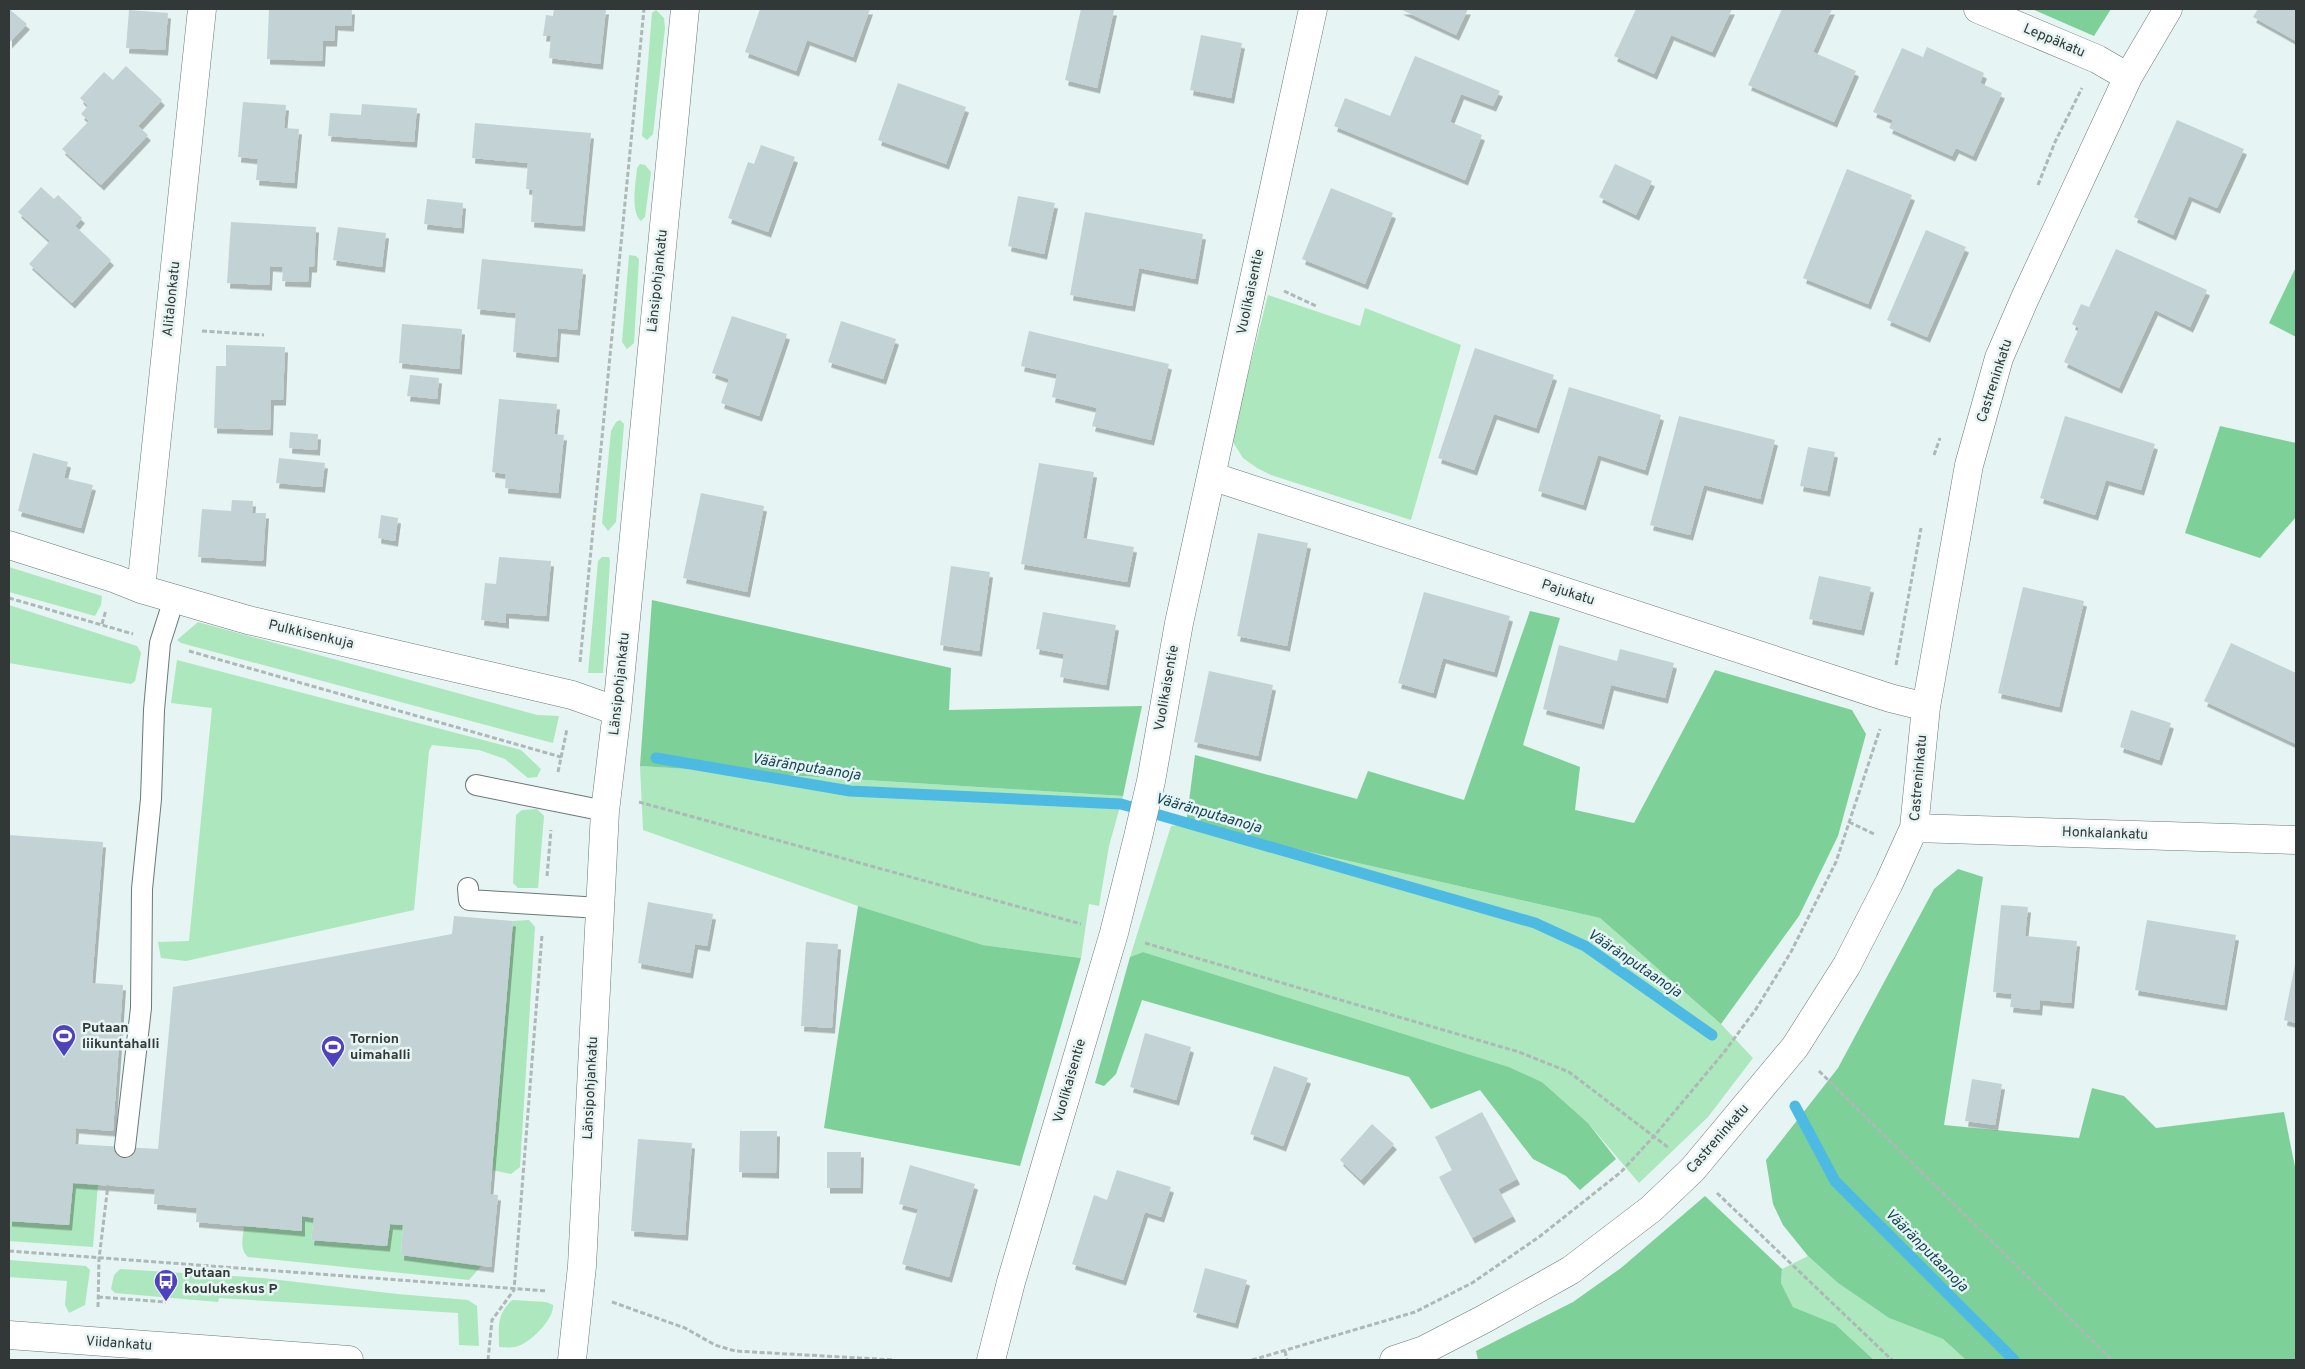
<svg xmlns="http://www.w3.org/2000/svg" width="2305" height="1369" viewBox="0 0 2305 1369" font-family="Overpass,sans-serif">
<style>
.green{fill:#ace7bd}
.forest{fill:#7dd097}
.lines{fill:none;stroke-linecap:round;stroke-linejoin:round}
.stream{stroke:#4cbae3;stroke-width:11}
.building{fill:#c3d2d4;filter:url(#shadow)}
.lane-casing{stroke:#6b7877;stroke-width:22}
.street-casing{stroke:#6b7877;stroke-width:29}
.path{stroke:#adb8b7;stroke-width:3;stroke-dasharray:5 2.5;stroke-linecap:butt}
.lane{stroke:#fff;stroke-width:20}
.street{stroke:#fff;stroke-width:28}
.labels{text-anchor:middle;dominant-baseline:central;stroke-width:5;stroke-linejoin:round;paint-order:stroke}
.street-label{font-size:14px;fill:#323837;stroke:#e6f4f3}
.poi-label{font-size:14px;font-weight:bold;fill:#323837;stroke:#e6f4f3;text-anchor:start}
.water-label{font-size:15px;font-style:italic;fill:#164556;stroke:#e6f4f3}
</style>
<defs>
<filter id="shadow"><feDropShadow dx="3" dy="5.5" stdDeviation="0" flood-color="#0004"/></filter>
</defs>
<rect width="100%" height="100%" fill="#e6f4f3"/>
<path class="green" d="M656,10L664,18L665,28L653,134L647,140L642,136L652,13Z
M640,164L645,165L651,172L645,217L641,221C630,213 636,181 637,168Z
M629,255L636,256L639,259L634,343L627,349L622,342Z
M1268,295L1360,326L1365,308L1461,345L1411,520L1271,475L1257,468L1243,458L1233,442L1234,429Z
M620,420L624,424L616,522L608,531L602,523L611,431L616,422Z
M602,557H609L610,561L603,673H588L598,561Z
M9,567L102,596L101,605L95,616L9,592Z
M9,605L137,646L141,653L135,681L131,684L9,663Z
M198,622L537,715L559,716L553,743L181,643L177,640Z
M177,660L521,750L541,769L537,777L528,778L505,759L479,750L432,745L429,751L414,910L186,961L161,958L158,942L189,941L212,708L171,703Z
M640,766L1123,796L1109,846L1099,906L1089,904L1081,958L983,945L858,906L643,830Z
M537,809L544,816L538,888H518L513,883L516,815L522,810Z
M1186,824L1600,918L1721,1024L1753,1058L1708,1117L1639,1183L1588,1123L1542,1082L1509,1067L1143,952L1130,957L1171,826Z
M529,920L535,927L520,1167L511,1174L492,1170L513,921Z
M73,1183L98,1184L93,1247L9,1241V1221L69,1225Z
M302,1216L314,1218L311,1240L387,1246L390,1224L403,1225L401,1255L482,1265L469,1280L248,1257C239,1249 243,1238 244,1226L301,1231Z
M1808,1256L1838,1283L1889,1318L1943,1339L1966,1360H1874L1835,1324L1793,1307L1781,1283L1782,1269Z
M9,1260L86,1266L90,1270L85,1305L69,1313L65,1305L67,1281L9,1277Z
M120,1269L263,1278L397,1294L468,1300L477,1306L479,1346L459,1345L458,1313L219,1298L218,1302L115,1293L111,1289L114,1275Z
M512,1300L546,1302L553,1305C554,1320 529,1344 515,1347C510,1348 504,1347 499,1347C499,1326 496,1316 512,1300Z"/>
<path class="forest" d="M2032,9H2111L2094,36Z
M2296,267V337L2269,323Z
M2220,426L2296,443V517L2260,558L2185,533Z
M652,600L951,668L949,710L1142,706L1123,796L640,766Z
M1530,611L1560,618L1523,745L1580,767L1575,810L1634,823L1715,670L1852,710L1866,734L1838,836L1799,916L1721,1024L1600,918L1186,824L1195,755L1357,799L1368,771L1464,800Z
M1958,869L1983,877L1944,1125L2079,1138L2092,1088L2124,1096L2156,1128L2284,1112L2296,1172V1360H1966L1943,1339L1889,1318L1838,1283L1808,1256L1783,1225L1773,1204L1766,1160L1838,1068L1934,889Z
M858,906L983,945L1081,958L1020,1166L824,1128Z
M1143,952L1509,1067L1542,1082L1588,1123L1616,1159L1580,1190L1566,1176L1533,1159L1480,1090L1431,1109L1409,1077L1142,1000L1116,1074L1104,1086L1095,1083L1130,957Z
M1705,1196L1782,1269L1781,1283L1793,1307L1835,1324L1874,1360H1478L1476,1351L1573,1302L1621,1268Z"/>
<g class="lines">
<path class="stream" d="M656,758L850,791L1121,804L1535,923L1585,946L1712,1035
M1795,1106L1835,1181L2014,1360"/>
</g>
<path class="building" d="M9,9L27,24L9,43Z
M269,9H352L351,26L335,25L334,41H323L322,61L267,59Z
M554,9H606L600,64L549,58L551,36H543L546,15L553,16Z
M760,9H870L853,57L807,40L796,71L745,52Z
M1081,9L1114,10L1097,88L1065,80Z
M1400,9H1468L1456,35Z
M1636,9H1732L1712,52L1671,35L1654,74L1614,56Z
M1782,9H1832L1813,52L1856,71L1834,122L1748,85Z
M2258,9H2296V41L2253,17Z
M129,10L168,13L165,50L126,48Z
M1201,35L1242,43L1231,98L1190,90Z
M1927,47L1984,73L1980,83L2002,93L1973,156L1956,148L1952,156L1889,128L1893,120L1873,112L1902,48L1923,57Z
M1415,56L1500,91L1493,106L1461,94L1450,122L1482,135L1465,180L1334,126L1345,98L1390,116Z
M126,66L162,100L138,126L148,135L101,185L62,149L89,121L81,114L88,106L80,98L104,72L113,80Z
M898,83L966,107L946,164L878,140Z
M243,102L286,105L284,128L299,129L294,183L256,180L258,159L238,157Z
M362,104L417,108L414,142L328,136L330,113L361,115Z
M2177,120L2244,149L2217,208L2189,196L2173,235L2134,217Z
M475,123L591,133L582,226L531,222L533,190L526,189L528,163L472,158Z
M761,145L795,157L768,232L728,218L748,162L754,164Z
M1615,164L1652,181L1636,215L1599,197Z
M1847,169L1912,195L1868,304L1803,278Z
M41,187L54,199L58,195L82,218L75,226L111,260L72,303L29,264L50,241L18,212Z
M1331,188L1393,213L1365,284L1302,259Z
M1018,196L1055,203L1044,254L1008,246Z
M427,199L463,203L461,228L424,224Z
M1085,212L1203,234L1195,279L1139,268L1132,306L1070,295Z
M231,222L316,227L314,267H309L308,282L282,281L283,267L270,266L269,285L227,283Z
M338,227L386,233L382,267L333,260Z
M1926,230L1966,247L1927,337L1887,320Z
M2116,249L2207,290L2190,327L2155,310L2119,388L2064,362L2079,328L2072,324L2081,304L2089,307Z
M482,259L583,269L577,330L558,328L556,357L513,352L516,313L477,309Z
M732,316L787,334L759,416L721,403L729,379L712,373Z
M841,321L896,339L883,379L828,362Z
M402,324L462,329L459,369L399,363Z
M1029,331L1169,364L1151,440L1092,426L1097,408L1052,397L1057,374L1021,366Z
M226,345L285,347L283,400H271L270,430L214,428L216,366H226Z
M1475,348L1554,375L1536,428L1494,414L1474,470L1438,458Z
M410,375L439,378L437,399L407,396Z
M1569,387L1661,415L1645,470L1598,455L1583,505L1538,491Z
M499,399L557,404L554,434L564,435L558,493L505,488L506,474L492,472Z
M1679,416L1775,440L1760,499L1704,485L1690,535L1650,525Z
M2065,416L2155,444L2141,490L2106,480L2095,515L2040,498Z
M290,432L318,434L317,450L289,448Z
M1808,447L1835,452L1827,491L1800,486Z
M33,453L68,462L64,478L93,485L81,528L18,511Z
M279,458L325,463L322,487L276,483Z
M1039,463L1094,472L1083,538L1134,547L1127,582L1021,564Z
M701,493L764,506L747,592L683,578Z
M232,500L253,501L252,513H266L263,561L198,557L202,509L231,511Z
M381,515L398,518L395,541L378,538Z
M1258,533L1308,543L1287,646L1237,636Z
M499,557L551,561L546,616L506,613V623L481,620L485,583L496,584Z
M951,566L990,572L979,651L940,645Z
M1819,576L1871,587L1861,630L1809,619Z
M2023,587L2084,601L2059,707L1998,693Z
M1424,592L1510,616L1494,672L1443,658L1433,693L1398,683Z
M1043,612L1116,625L1106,685L1060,677L1064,654L1036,649Z
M2231,643L2296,673V744L2204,701Z
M1559,645L1617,661L1620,649L1674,663L1665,698L1611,685L1601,724L1543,709Z
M1209,671L1273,685L1258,756L1194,742Z
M2131,710L2171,723L2159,760L2120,747Z
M9,835L103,842L92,983L123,985L113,1131L76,1128L75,1144L158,1149L173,987L452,934L454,916L513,921L490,1194L498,1195L491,1267L401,1255L403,1225L390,1224L387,1246L311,1240L314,1218L302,1216V1231L196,1222L197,1208L154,1204L155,1189L73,1183L69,1225L9,1221Z
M648,902L713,914L707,946L695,944L690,973L638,963Z
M2001,905L2028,907L2025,936L2077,941L2071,1003L2040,1000L2039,1010L2010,1007L2012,994L1993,992Z
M2147,920L2236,935L2224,1005L2135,990Z
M806,942L838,944L832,1028L801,1026Z
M2295,964H2296V1023L2284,1020Z
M1145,1033L1191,1047L1176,1100L1130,1087Z
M1274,1066L1308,1078L1283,1146L1250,1134Z
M1972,1079L2002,1084L1995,1125L1965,1121Z
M1482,1112L1517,1179L1498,1189L1513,1216L1472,1238L1439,1177L1452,1170L1435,1137Z
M1372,1124L1394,1144L1361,1180L1340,1160Z
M740,1131H777L776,1173L739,1172Z
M638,1139L692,1143L685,1235L631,1231Z
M827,1152H861L860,1188H827Z
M910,1165L975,1184L949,1277L902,1264L918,1209L899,1204Z
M1117,1170L1171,1187L1161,1217L1145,1212L1123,1280L1072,1264L1094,1195L1107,1200Z
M1205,1268L1247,1280L1235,1323L1193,1312Z"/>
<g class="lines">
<g class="lane-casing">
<path id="lane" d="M476,785L605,811
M468,888L469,900L600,908
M125,1147L141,1008L142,889L151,799L154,710L160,643L174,599"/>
</g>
<g class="street-casing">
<path id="street" d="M1978,9L2097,59L2128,77
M1211,476L1890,698L1926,707
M9,545L116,579L141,589L248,620L572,695L617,711
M141,589L202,9
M1914,828L2296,840
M9,1335L349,1360
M572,1360L582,1266L605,811L617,711L685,9
M991,1360L1011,1282L1114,933L1138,837L1151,781L1179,623L1313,9
M1394,1360L1424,1350L1484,1319L1571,1270L1651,1209L1693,1169L1795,1047L1847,965L1889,883L1914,828L1926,707L1960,516L1969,465L1999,358L2025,298L2128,77L2168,9"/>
</g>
<path class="path" d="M2038,185L2055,142L2082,88
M1284,291L1316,306
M202,331L264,335
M1934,455L1940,438
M9,598L133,634
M102,624L106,610
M189,651L561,757
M580,662L644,9
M1896,665L1921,528
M558,772L567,729
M639,802L1081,924
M1849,822L1876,835
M547,876L551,830
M1145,943L1519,1052L1569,1072L1669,1148
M1819,1071L2112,1360
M1717,1193L1892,1360
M9,1251L547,1291
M98,1297L166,1302
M612,1302L685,1328L715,1345L735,1351L895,1360
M98,1307L99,1259L108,1185
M1285,1351L1287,1360
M488,1360L492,1320L514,1290L542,935
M1252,1360L1415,1312L1472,1283L1539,1237L1621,1172L1655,1135L1725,1051L1756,1009L1791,952L1836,862L1880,729"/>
<use href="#lane" class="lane"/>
<use href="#street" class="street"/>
</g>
<defs>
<g id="stadium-pin" transform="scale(1.25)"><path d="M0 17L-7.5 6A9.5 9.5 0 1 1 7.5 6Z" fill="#4e43ba" stroke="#e6f4f3"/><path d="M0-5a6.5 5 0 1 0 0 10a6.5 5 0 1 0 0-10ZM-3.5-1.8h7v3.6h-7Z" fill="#fff"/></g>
<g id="bus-pin" transform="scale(1.25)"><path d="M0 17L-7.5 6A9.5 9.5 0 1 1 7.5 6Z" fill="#4e43ba" stroke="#e6f4f3"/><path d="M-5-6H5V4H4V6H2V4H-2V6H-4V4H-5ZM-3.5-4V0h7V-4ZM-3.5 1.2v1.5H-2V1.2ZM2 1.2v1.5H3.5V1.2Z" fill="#fff"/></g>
</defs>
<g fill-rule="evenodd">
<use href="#stadium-pin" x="64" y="1036"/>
<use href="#stadium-pin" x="333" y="1047"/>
<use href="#bus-pin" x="166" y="1281"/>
</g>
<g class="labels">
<g class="street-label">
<text transform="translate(2054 41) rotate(23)">Leppäkatu</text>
<text transform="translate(658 281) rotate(-84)">Länsipohjankatu</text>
<text transform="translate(1251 292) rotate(-78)">Vuolikaisentie</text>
<text transform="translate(172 299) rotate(-84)">Alitalonkatu</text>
<text transform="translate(1995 381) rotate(-72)">Castreninkatu</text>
<text transform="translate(1568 593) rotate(18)">Pajukatu</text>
<text transform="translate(311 635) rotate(13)">Pulkkisenkuja</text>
<text transform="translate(620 684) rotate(-84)">Länsipohjankatu</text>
<text transform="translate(1167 688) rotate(-80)">Vuolikaisentie</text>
<text transform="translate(1919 778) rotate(-85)">Castreninkatu</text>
<text transform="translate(2105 834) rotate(2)">Honkalankatu</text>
<text transform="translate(1070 1081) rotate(-74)">Vuolikaisentie</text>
<text transform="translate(591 1088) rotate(-87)">Länsipohjankatu</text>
<text transform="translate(1718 1139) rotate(-49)">Castreninkatu</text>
<text transform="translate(119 1344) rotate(4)">Viidankatu</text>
</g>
<g class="poi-label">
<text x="82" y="1028">Putaan<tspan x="82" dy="16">liikuntahalli</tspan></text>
<text x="350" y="1039">Tornion<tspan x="350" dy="16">uimahalli</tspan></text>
<text x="184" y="1273">Putaan<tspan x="184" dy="16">koulukeskus P</tspan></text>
</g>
<g class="water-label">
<text transform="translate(806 768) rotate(9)">Vääränputaanoja</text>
<text transform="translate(1208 814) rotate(16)">Vääränputaanoja</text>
<text transform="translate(1634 964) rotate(34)">Vääränputaanoja</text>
<text transform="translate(1926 1251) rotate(45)">Vääränputaanoja</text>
</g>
</g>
<rect width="2305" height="1369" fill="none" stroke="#323837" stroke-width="20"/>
</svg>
